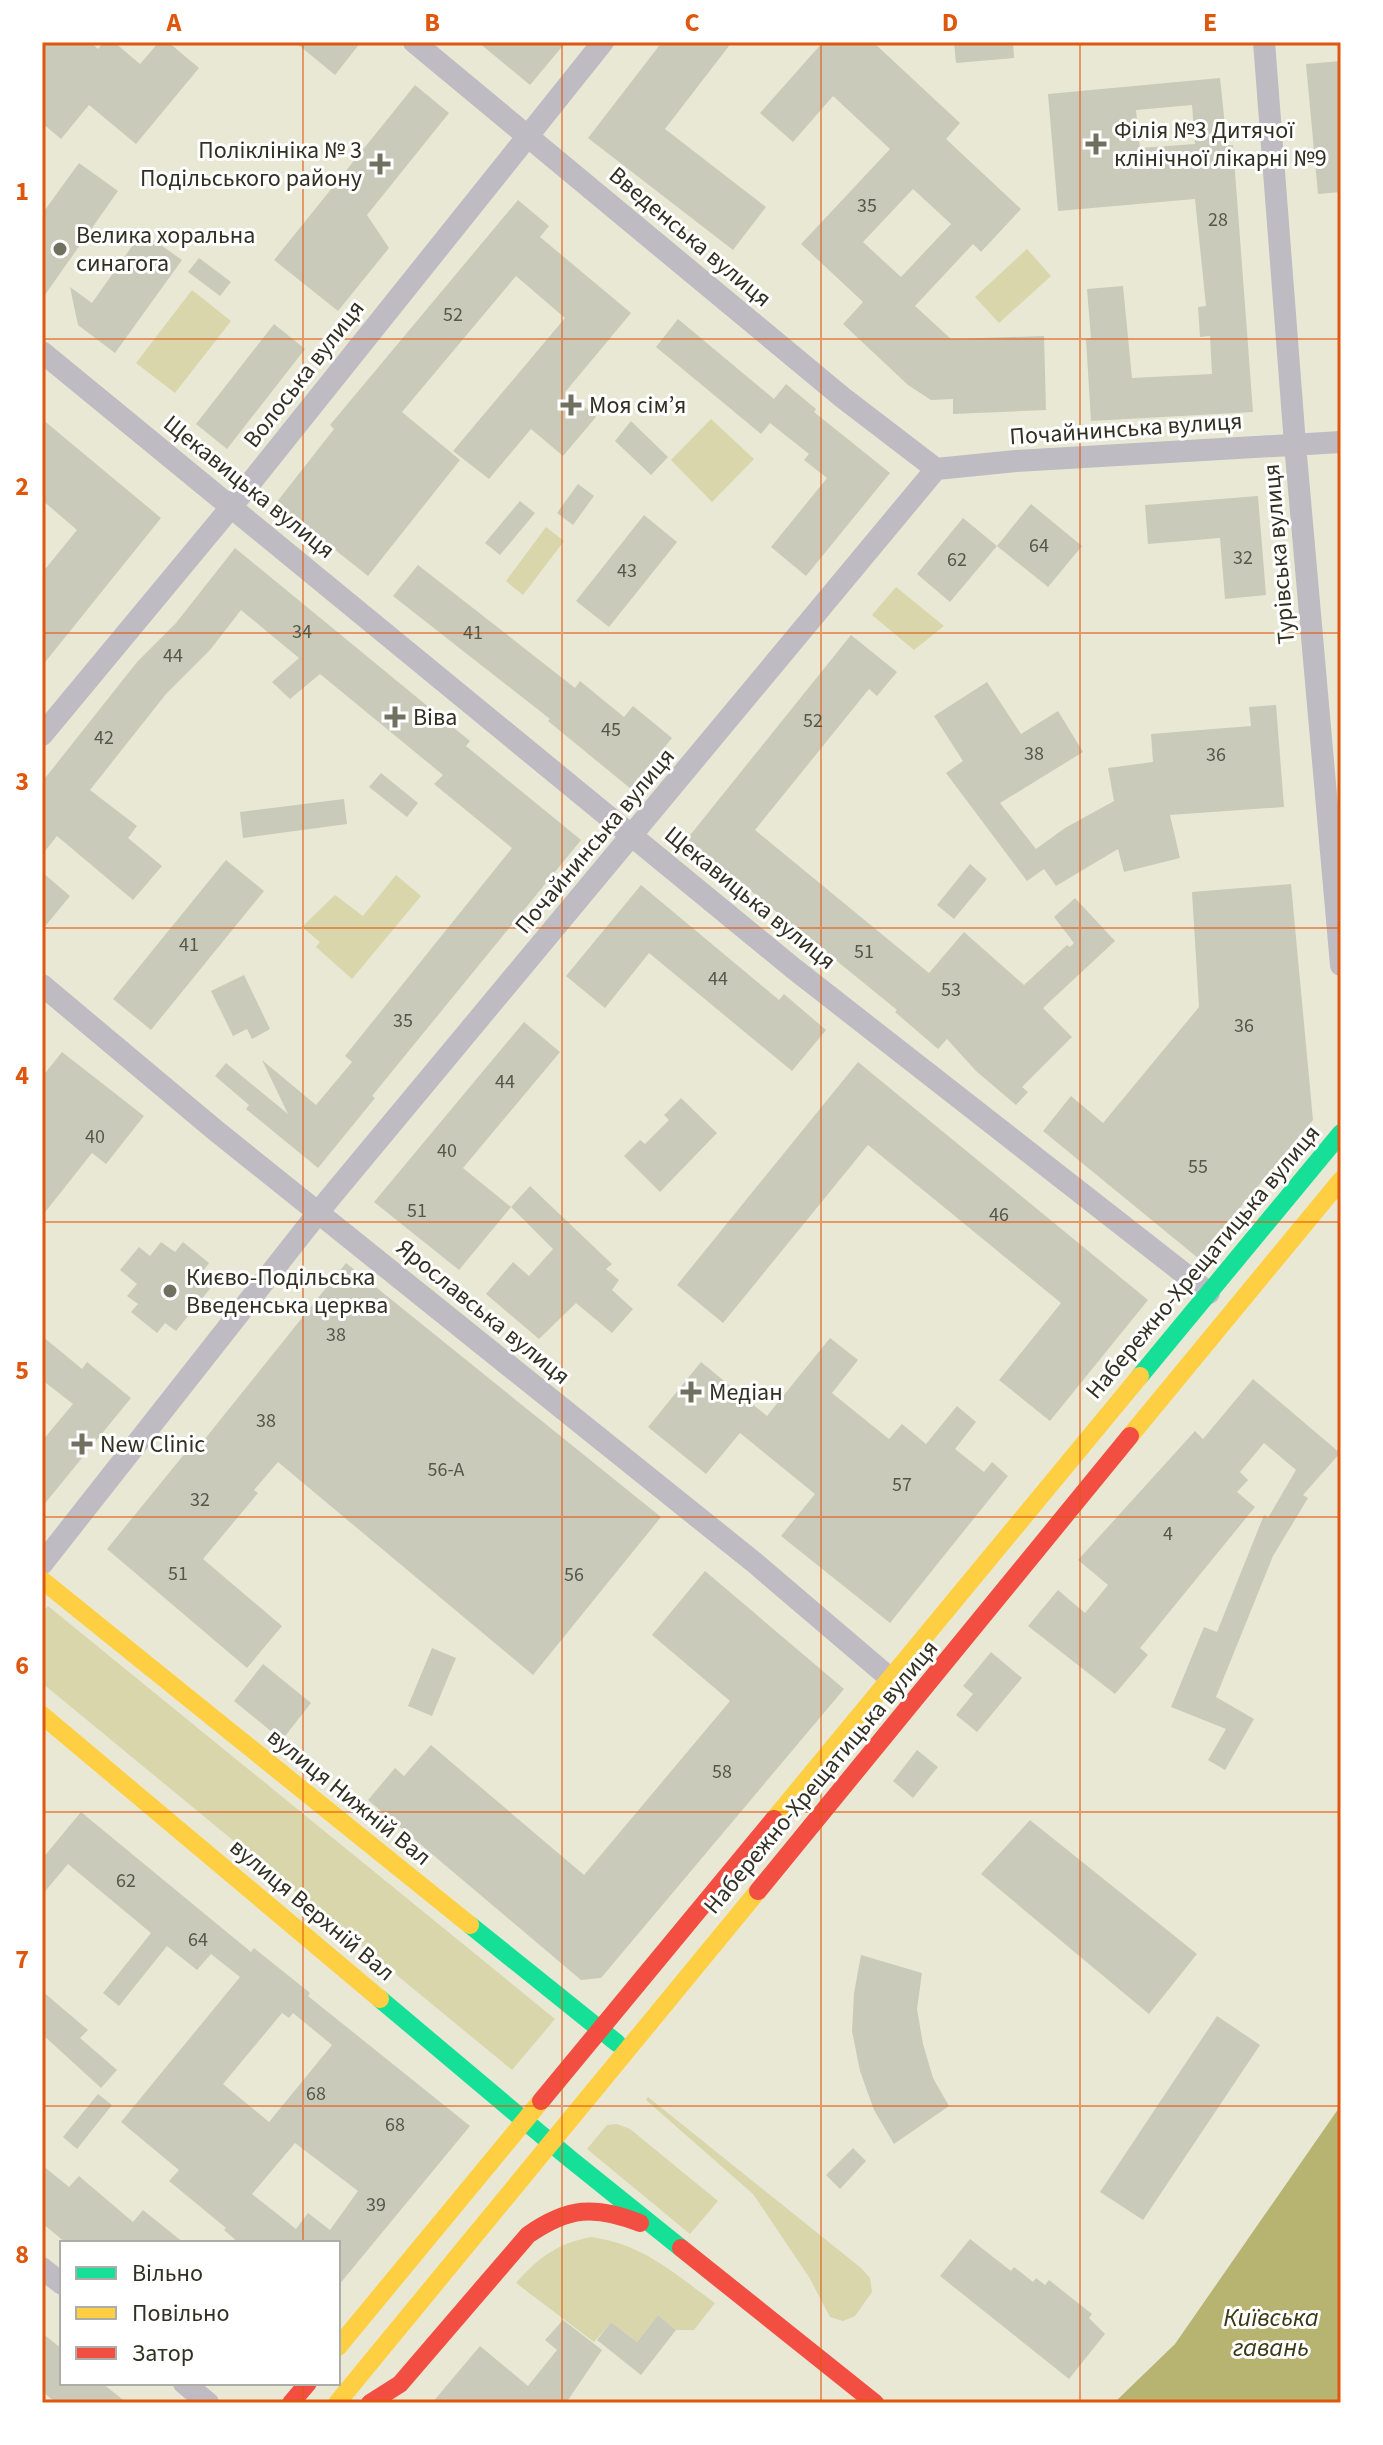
<svg xmlns="http://www.w3.org/2000/svg" width="1383" height="2445" viewBox="0 0 1383 2445" font-family="'Source Sans 3',sans-serif">
<style>
.green{fill:#d8d6aa}
.water{fill:#b7b370}
.building{fill:#cacaba;fill-rule:evenodd}
.lines{fill:none;stroke-linecap:round;stroke-linejoin:round}
.street{stroke:#bebbc2;stroke-width:22}
.fast{stroke:#16e098;stroke-width:18}
.slow{stroke:#ffcf43;stroke-width:18}
.jam{stroke:#f24e42;stroke-width:18}
.grid{fill:none;stroke:#df570d;stroke-width:2;stroke-opacity:0.55}
.poi-dot{fill:#717161;stroke:#fff;stroke-width:3}
.labels{text-anchor:middle;dominant-baseline:central;stroke-width:6;stroke-linejoin:round;paint-order:stroke}
.number-label{font-size:20px;fill:#575749}
.poi-label{font-size:24px;fill:#313123;stroke:#fff;text-anchor:start}
.street-label{font-size:24px;fill:#313123;stroke:#fff}
.water-label{font-size:26px;font-style:italic;fill:#3b3913;stroke:#fff}
.neatline{fill:none;stroke:#df570d;stroke-width:3}
.grid-label{font-size:26px;text-anchor:middle;font-weight:bold;fill:#df570d}
</style>
<rect width="100%" height="100%" fill="#e9e8d4"/>
<path class="green" d="M1027,249L1051,276L999,323L975,297Z
M192,290L231,321L175,393L136,363Z
M711,419L754,459L712,502L671,460Z
M546,527L564,541L523,595L506,581Z
M896,587L944,626L914,650L872,615Z
M396,875L421,896L352,979L316,947L320,942L302,927L335,895L363,916Z
M48,1606L555,2019L512,2070L42,1683V1613Z
M648,2097L861,2268L870,2278L872,2292L855,2316L843,2321L830,2317L809,2277L753,2194L646,2100Z
M617,2124L630,2129L718,2201L690,2234L587,2149L607,2125Z
M591,2237C645,2245 672,2272 715,2303L694,2330H676L658,2315L637,2342L611,2322L594,2342L516,2283C538,2258 558,2243 591,2237Z"/>
<path class="water" d="M1341,2105V2403H1114L1175,2344Z"/>
<path class="building" d="M42,42H90L98,49L104,42H114L140,64L159,42H168L199,68L136,144L89,105L61,139L42,123Z
M295,42H361L335,75Z
M478,42H566L530,85Z
M662,42H732L665,129L766,207L733,250L588,138Z
M823,42H873L960,123L946,139L1021,209L981,252L973,244L915,306L951,339L1044,336L1046,410L953,414V399L931,400L908,385L843,324L863,302L801,244L890,149L833,96L793,142L760,113ZM913,189L951,224L901,277L863,242Z
M954,42H1013L1014,58L956,63Z
M1341,61V192L1318,194L1306,64Z
M1220,78L1227,145H1233L1253,412L1091,421L1086,339L1091,338L1087,289L1123,286L1132,378L1212,374L1210,336L1200,337L1198,307L1206,306L1195,199L1058,211L1048,94ZM1192,105L1195,144L1140,148L1136,110Z
M415,85L449,113L367,215L389,248L338,311L274,260Z
M79,163L118,191L42,299V214Z
M518,200L549,226L540,237L631,313L566,391L596,417L563,456L531,429L489,479L453,451L565,318L516,276L402,412L460,460L368,576L276,503L334,429L330,425Z
M142,232L182,260L115,353L78,325L70,287L92,303Z
M199,258L231,282L220,296L188,272Z
M678,319L774,399L786,384L816,409L814,412L890,473L806,576L771,547L827,478L804,460L809,454L770,423L761,434L656,347Z
M274,324L305,349L227,449L196,424Z
M42,419L161,518L42,666V573L77,530L42,500Z
M631,421L668,457L651,475L615,441Z
M578,484L594,496L573,525L557,513Z
M1258,496L1266,595L1225,599L1220,538L1148,544L1145,505Z
M520,501L535,513L500,555L485,543Z
M1031,504L1082,546L1048,587L997,546Z
M644,515L677,542L609,627L576,601Z
M963,518L997,546L950,602L917,574Z
M235,548L470,741L466,746L581,840L372,1096L375,1098L318,1168L246,1109L249,1105L215,1076L226,1063L288,1114L262,1060L316,1105L352,1062L345,1056L512,848L434,784L443,775L320,674L290,699L272,682L299,658L241,610L210,650L166,694L90,790L137,826L128,838L162,866L133,900L57,836L42,855V782L137,662L176,623Z
M418,565L575,688L580,681L624,717L633,706L672,738L631,789L548,721L550,719L393,596Z
M851,635L897,672L877,696L869,689L755,830L929,973L964,932L1024,985L1067,945L1070,947L1074,943L1054,917L1075,898L1115,941L1043,1008L1072,1037L1022,1087L1028,1092L1016,1105L976,1071L947,1039L938,1049L895,1012L897,1010L687,839Z
M987,682L1021,734L1058,711L1083,752L1000,803L1036,849L1065,828L1114,801L1108,768L1153,762L1151,734L1251,726L1249,707L1276,705L1284,807L1170,815L1180,858L1124,872L1118,849L1056,886L1044,869L1027,881L946,773L963,761L934,716Z
M381,773L418,803L407,817L369,787Z
M344,799L347,824L243,838L240,812Z
M226,860L264,891L151,1030L113,999Z
M970,864L987,879L954,919L937,905Z
M42,872L70,896L42,930Z
M1291,884L1313,1120L1198,1258L1043,1131L1071,1096L1103,1123L1199,1007L1192,892Z
M641,885L779,1000L784,994L826,1030L792,1071L649,953L605,1008L566,976Z
M244,975L270,1029L252,1039L247,1029L233,1036L211,991Z
M524,1022L560,1052L463,1168L511,1207L459,1270L374,1202Z
M62,1052L144,1116L106,1164L92,1153L42,1216V1077Z
M858,1062L1148,1300L1050,1421L999,1380L1061,1303L868,1145L723,1323L677,1285Z
M681,1098L717,1133L660,1192L624,1156L640,1140L645,1144L669,1120L664,1115Z
M530,1186L612,1264L606,1269L619,1280L612,1290L633,1309L612,1333L576,1303L539,1339L486,1294L513,1262L529,1276L553,1249L511,1207Z
M161,1242L175,1252L183,1242L209,1263L200,1275L213,1285L176,1331L165,1323L157,1333L131,1312L138,1304L127,1296L137,1284L120,1270L139,1247L150,1256Z
M346,1263L661,1517L533,1675L278,1462L254,1490L258,1493L203,1559L282,1626L247,1668L107,1549L195,1441L200,1445Z
M42,1336L82,1369L87,1362L131,1398L42,1507V1441L73,1404L42,1380Z
M830,1338L858,1360L832,1393L889,1439L902,1424L926,1444L957,1406L976,1422L955,1449L984,1472L992,1462L1008,1476L890,1623L781,1536L815,1494L740,1433L706,1474L648,1427L701,1362L767,1416Z
M1253,1379L1340,1453L1303,1495L1308,1498L1273,1556L1216,1697L1254,1719L1225,1770L1208,1760L1226,1729L1171,1707L1204,1627L1217,1632L1264,1515L1268,1518L1296,1470L1264,1443L1240,1472L1248,1480L1237,1492L1255,1507L1140,1648L1148,1655L1115,1694L1028,1626L1058,1590L1085,1613L1108,1585L1078,1560L1195,1431L1203,1439Z
M705,1571L844,1689L601,1978L581,1980L368,1800L395,1768L404,1776L431,1745L584,1875L730,1701L652,1635Z
M432,1648L456,1658L432,1716L408,1706Z
M991,1652L1022,1678L977,1732L956,1715L973,1694L963,1686Z
M263,1664L311,1703L282,1740L234,1701Z
M917,1750L938,1767L913,1798L893,1781Z
M81,1812L251,1952L254,1948L310,1993L308,1996L470,2126L338,2286V2243H239L224,2230L226,2228L169,2181L179,2170L121,2122L240,1977L211,1954L197,1970L167,1946L119,2006L103,1993L151,1933L68,1864L42,1895V1859ZM282,2013L289,2018L293,2013L332,2045L269,2122L223,2084ZM295,2143L358,2191L330,2230L308,2213L296,2229L252,2194Z
M1030,1820L1197,1954L1149,2014L981,1874Z
M861,1955L922,1973L917,2009L923,2044L933,2078L949,2106L894,2144L874,2110L860,2071L852,2031L854,1993Z
M42,1991L88,2030L80,2038L117,2070L101,2088L42,2034Z
M1217,2016L1260,2045L1143,2220L1100,2192Z
M98,2094L112,2105L77,2149L63,2137Z
M853,2148L866,2161L840,2189L826,2175Z
M42,2165L69,2187L79,2176L133,2222L143,2210L184,2243H66L42,2223Z
M970,2239L1011,2271L1014,2267L1033,2282L1036,2278L1045,2285L1049,2280L1092,2314L1089,2318L1105,2334L1069,2379L940,2276Z
M658,2315L676,2330L641,2375L597,2340L611,2322L637,2342Z
M563,2320L602,2350L566,2403H432L480,2346L528,2386L557,2350L545,2340Z
M42,2333L62,2349V2383H102L127,2403H56L42,2391Z"/>
<g class="lines">
<path class="street" d="M414,42L842,397L936,469
M1264,42L1295,444L1341,965
M42,352L793,968L1209,1293
M42,735L232,506L603,42
M42,985L215,1130L755,1563L891,1679
M42,1564L329,1199L936,469L1016,461L1341,442
M42,2268L62,2284
M184,2383L208,2403"/>
<path class="fast" d="M1140,1376L1341,1133
M470,1925L617,2043
M380,1999L569,2158L681,2248"/>
<path class="slow" d="M1130,1436L1341,1180
M42,1580L470,1925
M42,1715L380,1999
M774,1819L1140,1376
M338,2347L541,2101
M337,2403L758,1891"/>
<path class="jam" d="M758,1891L1130,1436
M541,2101L774,1819
M681,2248L875,2403
M291,2403L308,2383
M370,2403L400,2384L528,2235C568,2207 595,2205 640,2223"/>
</g>
<path class="grid" d="M303,42V2243M562,42V2403M821,42V2403M1080,42V2403M42,339H1341M42,633H1341M42,928H1341M42,1222H1341M42,1517H1341M42,1812H1341M42,2106H1341M303,2383V2403"/>
<g class="poi-dot">
<path d="M1092 132h8v8h8v8h-8v8h-8v-8h-8v-8h8z"/>
<path d="M376 152h8v8h8v8h-8v8h-8v-8h-8v-8h8z"/>
<circle cx="60" cy="249" r="8"/>
<path d="M567 393h8v8h8v8h-8v8h-8v-8h-8v-8h8z"/>
<path d="M391 705h8v8h8v8h-8v8h-8v-8h-8v-8h8z"/>
<circle cx="170" cy="1291" r="8"/>
<path d="M687 1380h8v8h8v8h-8v8h-8v-8h-8v-8h8z"/>
<path d="M78 1432h8v8h8v8h-8v8h-8v-8h-8v-8h8z"/>
</g>
<g class="labels">
<g class="number-label">
<text x="867" y="206">35</text>
<text x="1218" y="220">28</text>
<text x="453" y="315">52</text>
<text x="1039" y="546">64</text>
<text x="1243" y="558">32</text>
<text x="957" y="560">62</text>
<text x="627" y="571">43</text>
<text x="302" y="632">34</text>
<text x="473" y="633">41</text>
<text x="173" y="656">44</text>
<text x="813" y="721">52</text>
<text x="611" y="730">45</text>
<text x="104" y="738">42</text>
<text x="1034" y="754">38</text>
<text x="1216" y="755">36</text>
<text x="189" y="945">41</text>
<text x="864" y="952">51</text>
<text x="718" y="979">44</text>
<text x="951" y="990">53</text>
<text x="403" y="1021">35</text>
<text x="1244" y="1026">36</text>
<text x="505" y="1082">44</text>
<text x="95" y="1137">40</text>
<text x="447" y="1151">40</text>
<text x="1198" y="1167">55</text>
<text x="417" y="1211">51</text>
<text x="999" y="1215">46</text>
<text x="336" y="1335">38</text>
<text x="266" y="1421">38</text>
<text x="446" y="1470">56-А</text>
<text x="902" y="1485">57</text>
<text x="200" y="1500">32</text>
<text x="1168" y="1534">4</text>
<text x="178" y="1574">51</text>
<text x="574" y="1575">56</text>
<text x="722" y="1772">58</text>
<text x="126" y="1881">62</text>
<text x="198" y="1940">64</text>
<text x="316" y="2094">68</text>
<text x="395" y="2125">68</text>
<text x="376" y="2205">39</text>
</g>
<g class="poi-label">
<text x="1114" y="130">Філія №3 Дитячої<tspan x="1114" dy="28">клінічної лікарні №9</tspan></text>
<text x="362" y="150" text-anchor="end">Поліклініка № 3<tspan x="362" dy="28">Подільського району</tspan></text>
<text x="76" y="235">Велика хоральна<tspan x="76" dy="28">синагога</tspan></text>
<text x="589" y="405">Моя сім’я</text>
<text x="413" y="717">Віва</text>
<text x="186" y="1277">Києво-Подільська<tspan x="186" dy="28">Введенська церква</tspan></text>
<text x="709" y="1392">Медіан</text>
<text x="100" y="1444">New Clinic</text>
</g>
<g class="street-label">
<text transform="translate(690 237) rotate(40)">Введенська вулиця</text>
<text transform="translate(304 374) rotate(-52)">Волоська вулиця</text>
<text transform="translate(1126 429) rotate(-4)">Почайнинська вулиця</text>
<text transform="translate(249 487) rotate(39)">Щекавицька вулиця</text>
<text transform="translate(1279 554) rotate(-95)">Турівська вулиця</text>
<text transform="translate(595 841) rotate(-50)">Почайнинська вулиця</text>
<text transform="translate(750 898) rotate(39)">Щекавицька вулиця</text>
<text transform="translate(1203 1262) rotate(-50)">Набережно-Хрещатицька вулиця</text>
<text transform="translate(483 1312) rotate(39)">Ярославська вулиця</text>
<text transform="translate(821 1777) rotate(-50)">Набережно-Хрещатицька вулиця</text>
<text transform="translate(349 1797) rotate(39)">вулиця Нижній Вал</text>
<text transform="translate(312 1910) rotate(40)">вулиця Верхній Вал</text>
</g>
<g class="water-label">
<text x="1271" y="2317">Київська<tspan x="1271" dy="30">гавань</tspan></text>
</g>
</g>
<rect width="1383" height="2445" fill="none" stroke="#ffffff" stroke-width="88"/>
<rect x="60" y="2241" width="280" height="144" fill="#ffffff" stroke="#adada7" stroke-width="2"/>
<rect x="76" y="2267" width="40" height="12" fill="#16e098" stroke="#adada7" stroke-width="2"/>
<text x="132" y="2281" font-size="24" fill="#313123">Вільно</text>
<rect x="76" y="2307" width="40" height="12" fill="#ffcf43" stroke="#adada7" stroke-width="2"/>
<text x="132" y="2321" font-size="24" fill="#313123">Повільно</text>
<rect x="76" y="2347" width="40" height="12" fill="#f24e42" stroke="#adada7" stroke-width="2"/>
<text x="132" y="2361" font-size="24" fill="#313123">Затор</text>
<rect x="44" y="44" width="1295" height="2357" class="neatline"/>
<g class="grid-label">
<text x="174" y="31">A</text>
<text x="432" y="31">B</text>
<text x="692" y="31">C</text>
<text x="950" y="31">D</text>
<text x="1210" y="31">E</text>
<text x="22" y="200">1</text>
<text x="22" y="495">2</text>
<text x="22" y="790">3</text>
<text x="22" y="1084">4</text>
<text x="22" y="1379">5</text>
<text x="22" y="1674">6</text>
<text x="22" y="1968">7</text>
<text x="22" y="2263">8</text>
</g>
</svg>
